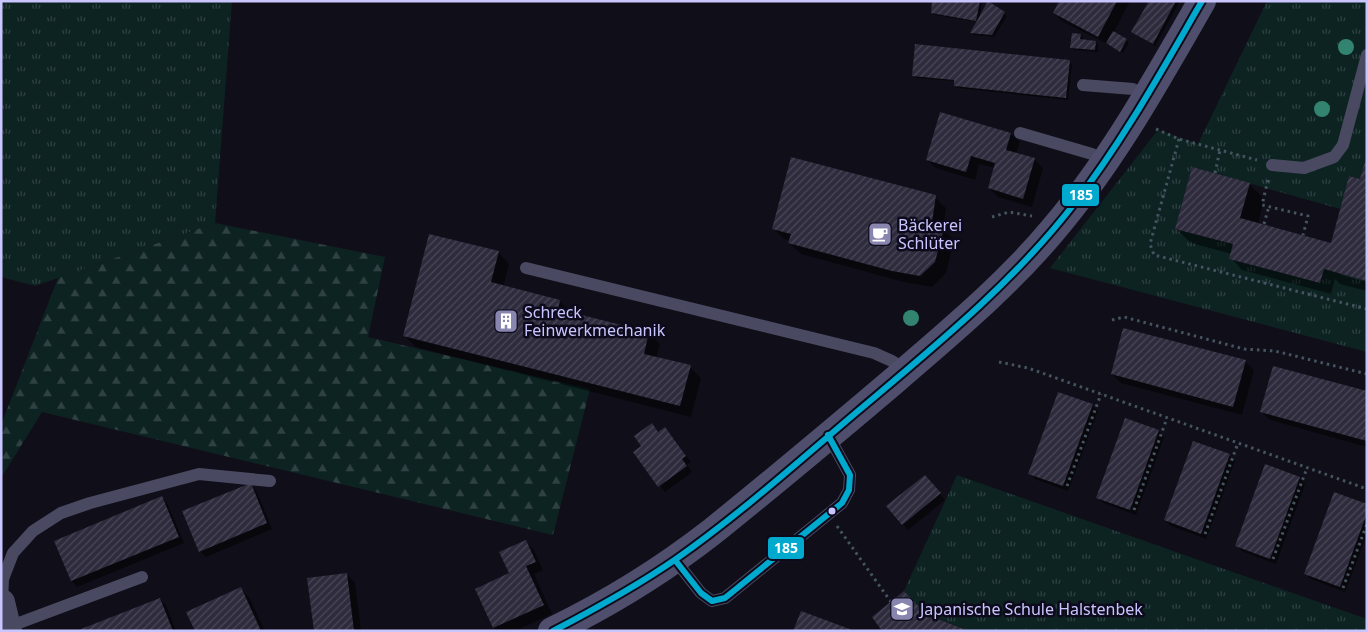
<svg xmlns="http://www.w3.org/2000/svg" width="1368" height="632" viewBox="0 0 1368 632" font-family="'Noto Sans',sans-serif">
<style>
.grass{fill:url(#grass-tufts)}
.forest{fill:url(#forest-firs)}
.shadow{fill:#0007}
.building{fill:url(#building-hatch)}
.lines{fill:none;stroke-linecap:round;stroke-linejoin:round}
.path{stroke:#445460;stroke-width:3;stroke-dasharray:2.5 4;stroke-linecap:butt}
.service{stroke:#494961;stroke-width:12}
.minor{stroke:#494961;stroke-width:26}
.secondary{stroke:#4f4f6d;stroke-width:28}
.bus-1-casing{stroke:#0d0a1c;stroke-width:10}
.bus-1{stroke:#00a9ce;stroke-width:6}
.tree{fill:#32836f}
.bus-dot{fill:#c9c6ff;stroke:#0d0a1c;stroke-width:2}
.labels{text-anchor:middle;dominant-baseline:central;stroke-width:5;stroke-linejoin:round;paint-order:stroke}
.poi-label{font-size:16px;fill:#c9c6ff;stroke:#0d0a1c;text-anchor:start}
.line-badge{stroke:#0d0a1c;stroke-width:2}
.badge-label{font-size:14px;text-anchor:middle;font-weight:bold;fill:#fff}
</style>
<defs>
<pattern id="grass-tufts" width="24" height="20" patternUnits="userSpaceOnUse" patternTransform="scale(1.25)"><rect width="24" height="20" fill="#0d2322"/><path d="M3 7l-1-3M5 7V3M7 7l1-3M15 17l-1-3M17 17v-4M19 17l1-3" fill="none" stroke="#2f4143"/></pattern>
<pattern id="forest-firs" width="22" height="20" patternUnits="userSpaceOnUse" patternTransform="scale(1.25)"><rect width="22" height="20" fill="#0d2322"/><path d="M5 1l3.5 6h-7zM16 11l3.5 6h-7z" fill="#2f4143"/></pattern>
<pattern id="building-hatch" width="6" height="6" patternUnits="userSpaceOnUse" patternTransform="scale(1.25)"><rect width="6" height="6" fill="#2d2b3c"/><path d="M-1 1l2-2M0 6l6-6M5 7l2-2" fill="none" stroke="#4a4859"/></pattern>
</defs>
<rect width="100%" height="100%" fill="#100e18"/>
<path class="grass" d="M1,1H232L215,223L35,286L1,277Z
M1267,1H1367V155L1360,179L1349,176L1340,209L1192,167L1175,229L1233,244L1230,259L1320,283L1324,269L1367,281V352L1050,268L1158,130L1198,144Z
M957,475L1367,619V631H970L927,615L904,591Z"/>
<path class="forest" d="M215,223L385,257L368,337L590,389L553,535L42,412L1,478V425L58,278Z"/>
<path class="shadow" d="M934,1H982L980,17L1004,13L1007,16L994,37L974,35L971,33L977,22L935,15L932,13Z
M1061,1H1130L1114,32L1129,42L1123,53L1108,44L1063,22L1054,13Z
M1150,1H1180L1155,46L1133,32Z
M1080,35L1083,37L1082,41L1096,42L1098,45V52L1074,50L1071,47Z
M1069,62L1072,64L1068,100L957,88L955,86V81L916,78L913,75Z
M941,113L1011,134L1020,142L1016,154L1034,159L1043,168L1032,207L998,197L989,188L995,168L979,164L975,180L936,168L927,160Z
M1367,160V280L1341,273V275L1367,282V291L1340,284L1335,279L1331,294L1242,270L1231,258L1232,254L1191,243L1176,229L1249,184L1264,199L1258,224L1332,244L1361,180Z
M935,197L946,208L943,229L954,240L946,273L932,287L904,282L801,254L789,243L790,241L784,239L773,228Z
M498,252L509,264L503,287L560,301L571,314L649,333L660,344L656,358L690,367L701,378L691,417L416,347L405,336Z
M1245,361L1254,370L1242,415L1121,383L1112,374Z
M1367,393V447L1270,420L1261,411Z
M1092,405L1098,411L1068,491L1035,479L1030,474Z
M1126,419L1159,431L1164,437L1136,515L1103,503L1097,497Z
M652,424L659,433L665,428L691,462L687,465L692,472L665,492L635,452L643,447Z
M1229,456L1235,461L1206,539L1171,526L1165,520Z
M1299,478L1305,484L1276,564L1242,551L1236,545Z
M931,482L945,500L908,530L888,507Z
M250,484L256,490L272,529L206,557L200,551Z
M161,498L167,503L184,543L77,587L72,581Z
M1367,505V534L1345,592L1311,579L1305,573Z
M525,541L534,550L543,570L534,574L552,614L515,631H497L494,628L476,589L510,574Z
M347,574L355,583L361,631H315Z
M241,589L249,597L265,631H196Z
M160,599L166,605L176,631H79Z"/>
<path class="building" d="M932,1H980L976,21L931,13Z
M988,1L1005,12L992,35L970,33Z
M1059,1H1117L1098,37L1053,13Z
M1149,1H1176L1153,44L1131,32Z
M1113,31L1127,39L1120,52L1106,43Z
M1072,33L1081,34L1080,39L1096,41L1095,50L1070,48Z
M915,44L1070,60L1066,98L954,86V80L912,76Z
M940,112L1011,133L1006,150L1035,158L1023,199L988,188L995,163L971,156L966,172L926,160Z
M791,157L936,195L932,222L944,228L935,262L920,276L892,271L788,243L791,234L772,229Z
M1366,158L1367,281L1324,269L1320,283L1229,259L1233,244L1175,229L1192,167L1250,183L1240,218L1331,243L1349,176L1360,179Z
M429,234L499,251L491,282L560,300L558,309L649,332L644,354L691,365L680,406L403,336Z
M1123,328L1246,360L1233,407L1111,374Z
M1273,366L1367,391V441L1260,412Z
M1058,392L1093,404L1063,486L1028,474Z
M1125,418L1159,430L1130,510L1096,498Z
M652,423L658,432L665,427L686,456L682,459L687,466L658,487L633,452L641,446L634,436Z
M1193,441L1230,454L1201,534L1164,520Z
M1265,464L1300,477L1270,559L1235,546Z
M925,475L941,493L902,525L886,506Z
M251,483L267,523L199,552L182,511Z
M1334,492L1367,504V513L1340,587L1304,574Z
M162,496L179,537L71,581L54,541Z
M526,540L536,562L526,566L544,605L493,628L475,589L509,573L499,552Z
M347,573L354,631H314L307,578Z
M241,587L261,631H195L186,612Z
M904,591L927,615L969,631H882L872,617Z
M160,598L173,631H76Z
M801,611L855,631H793Z"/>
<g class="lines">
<path class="path" d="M1156,129L1179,139L1257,160
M1179,139L1150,244L1154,255L1367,309
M1215,173L1220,150
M1268,180L1262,205L1308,216L1303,235
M992,217L1009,212L1032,216
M1264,224L1269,206
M1112,320L1124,317L1244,349L1275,351L1367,374
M999,362L1028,368L1367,489
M1067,486L1101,394
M1134,510L1167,418
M837,526L891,602
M1205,534L1238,443
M1273,559L1307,468
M1343,588L1367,524"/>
<path class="service" d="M1083,85L1133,89L1146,99
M1020,133L1092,154L1105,161
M1272,165L1304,168L1334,157L1343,145L1367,55
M526,268L874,353L892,361L906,370
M675,560L701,593L712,601L725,598L842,503L849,490L850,475L828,435
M2,602L3,579L13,553L33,531L61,513L90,503L199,474L270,481
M8,627L142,577"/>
<path class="minor" d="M2,602L9,631"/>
<path class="secondary" d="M552,631C610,603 663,570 713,531C775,481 836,430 896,379C950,332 1006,286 1052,231C1112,161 1156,81 1202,1"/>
<g class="bus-1-casing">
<path id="bus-1" d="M675,560L701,593L712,601L725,598L842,503L849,490L850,475L828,435
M553,631C595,609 637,586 676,559C740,514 799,461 858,411C934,347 1013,283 1074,204C1123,141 1162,70 1202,1"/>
</g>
<use href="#bus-1" class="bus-1"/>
</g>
<g class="tree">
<circle cx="1346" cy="47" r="8"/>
<circle cx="1322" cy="109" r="8"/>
<circle cx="911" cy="318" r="8"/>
</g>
<defs>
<g id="cafe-square" transform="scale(1.25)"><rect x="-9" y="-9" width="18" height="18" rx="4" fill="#8886ae" stroke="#0d0a1c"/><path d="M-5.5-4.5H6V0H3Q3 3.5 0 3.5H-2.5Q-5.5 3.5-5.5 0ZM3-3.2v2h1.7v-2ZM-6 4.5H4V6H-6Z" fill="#fff"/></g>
<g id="building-square" transform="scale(1.25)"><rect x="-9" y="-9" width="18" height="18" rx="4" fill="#8886ae" stroke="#0d0a1c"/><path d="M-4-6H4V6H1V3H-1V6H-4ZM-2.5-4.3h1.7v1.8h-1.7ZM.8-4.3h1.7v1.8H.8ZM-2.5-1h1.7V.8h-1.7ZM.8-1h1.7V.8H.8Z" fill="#fff"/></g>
<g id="school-square" transform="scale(1.25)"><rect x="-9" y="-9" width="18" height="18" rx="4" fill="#8886ae" stroke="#0d0a1c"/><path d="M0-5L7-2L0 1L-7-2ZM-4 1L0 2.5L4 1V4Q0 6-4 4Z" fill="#fff"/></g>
</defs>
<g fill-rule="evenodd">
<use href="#cafe-square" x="880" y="234"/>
<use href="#building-square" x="506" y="321"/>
<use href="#school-square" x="902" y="609"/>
</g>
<circle class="bus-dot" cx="832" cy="511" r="4.5"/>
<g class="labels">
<g class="poi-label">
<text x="898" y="225">Bäckerei<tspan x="898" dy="18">Schlüter</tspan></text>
<text x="524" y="312">Schreck<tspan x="524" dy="18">Feinwerkmechanik</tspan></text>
<text x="920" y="609">Japanische Schule Halstenbek</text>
</g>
</g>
<g class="line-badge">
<rect x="1061" y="183" width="39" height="24" rx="5" fill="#00a9ce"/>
<rect x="767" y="536" width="38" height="24" rx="5" fill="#00a9ce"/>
</g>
<g class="badge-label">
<text x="1081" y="200">185</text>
<text x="786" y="553">185</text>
</g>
<rect width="1368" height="632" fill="none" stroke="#c9c6ff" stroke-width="5"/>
</svg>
